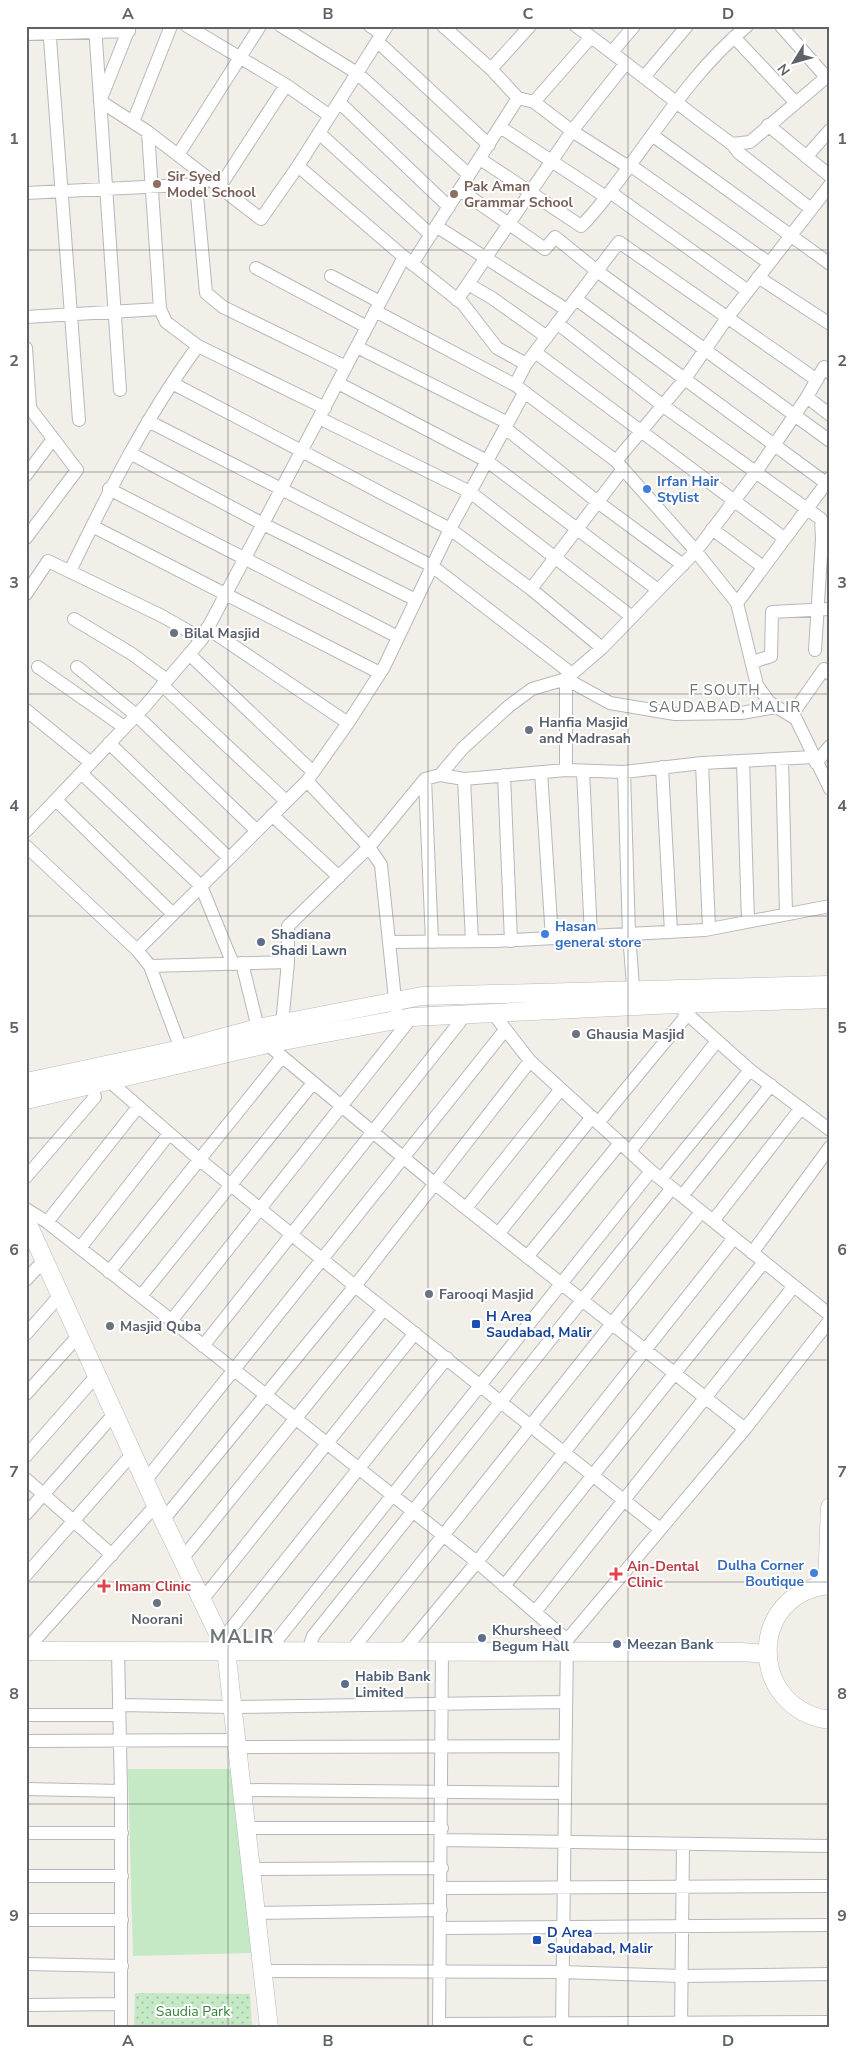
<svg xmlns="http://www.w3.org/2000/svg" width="856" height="2054" viewBox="0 0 856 2054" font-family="'Nunito Sans',sans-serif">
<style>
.grass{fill:#c5e8c5}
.park{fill:url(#park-dots)}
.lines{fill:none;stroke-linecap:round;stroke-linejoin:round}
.street-casing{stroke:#b5b8bc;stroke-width:14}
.secondary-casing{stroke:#b6babf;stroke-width:19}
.street{stroke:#fff;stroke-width:12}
.secondary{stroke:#fff;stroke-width:18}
.grid{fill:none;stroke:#5f6368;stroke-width:1;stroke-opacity:0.55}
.education-dot{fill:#8d6e63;stroke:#fff;stroke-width:2}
.shop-dot{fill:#3f7fe0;stroke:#fff;stroke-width:2}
.worship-dot{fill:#6b7280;stroke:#fff;stroke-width:2}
.service-dot{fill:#5c6f8a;stroke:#fff;stroke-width:2}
.transit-dot{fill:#1a4fb4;stroke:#fff;stroke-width:2}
.health-dot{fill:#e0444e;stroke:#fff;stroke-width:2}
.labels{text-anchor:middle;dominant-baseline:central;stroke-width:4;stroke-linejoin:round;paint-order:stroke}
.education-label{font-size:14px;font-weight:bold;fill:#785e54;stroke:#fff;text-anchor:start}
.shop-label{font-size:14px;font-weight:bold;fill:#366cbe;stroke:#fff;text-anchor:start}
.worship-label{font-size:14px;font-weight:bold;fill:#5b616d;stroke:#fff;text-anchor:start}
.service-label{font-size:14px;font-weight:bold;fill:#4e5e75;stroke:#fff;text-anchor:start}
.transit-label{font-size:14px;font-weight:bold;fill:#164399;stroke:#fff;text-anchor:start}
.health-label{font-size:14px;font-weight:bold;fill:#be3a42;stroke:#fff;text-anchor:start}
.park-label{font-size:14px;fill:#348238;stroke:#fff}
.neighbourhood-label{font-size:15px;letter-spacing:1px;fill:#70757a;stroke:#fff}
.district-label{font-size:19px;font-weight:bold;letter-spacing:1px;fill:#70757a;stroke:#fff}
.neatline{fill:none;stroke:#5f6368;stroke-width:2}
.grid-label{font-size:16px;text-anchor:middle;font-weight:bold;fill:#5f6368}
</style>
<defs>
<pattern id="park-dots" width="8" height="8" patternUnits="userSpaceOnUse" patternTransform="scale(1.25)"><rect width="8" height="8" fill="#c5e8c5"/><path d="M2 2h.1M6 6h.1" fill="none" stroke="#a3c0a4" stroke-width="1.8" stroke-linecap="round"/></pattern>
</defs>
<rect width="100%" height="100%" fill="#f1efe8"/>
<path class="grass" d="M128,1769H231L252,1953L133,1956Z"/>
<path class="park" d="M135,1993L250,1994L252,2028H134Z"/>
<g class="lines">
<g class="street-casing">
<path id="street" d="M49,26L79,420
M95,26L120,390
M130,26L100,101L148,132L261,219L298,166L387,26
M187,26L286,85L330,116
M281,26L357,73L469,175
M370,26L382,34
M443,26L491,69L518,98L534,102L572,131L622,163L630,165L769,263
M576,26C629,64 679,106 732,144L750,142L830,74
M781,26L826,77
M26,34L129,31
M734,37L795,102
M377,41L489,145
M612,52L634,26
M491,69L530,26
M644,77L687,26
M339,102L449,207
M534,102L591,37
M133,122L171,26
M768,125L830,176
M500,127L606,197
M148,132L160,309L166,322L198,346L325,408
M319,133L431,235
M652,135L830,264
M732,144L739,153L811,209
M178,155L260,26
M806,157L830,130
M480,159L581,226C597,211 609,193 622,176C662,123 695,69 747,26
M298,166L404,257L463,304L497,348L526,364
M196,184L206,293L223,307L346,367
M219,188L286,85
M460,190L545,249L555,237L597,271L830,441
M610,192L748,291
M26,193L203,184
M436,226L567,310
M412,264L518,98
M256,268L367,327
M331,276L380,302
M758,277L830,324
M468,284L492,298L547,337
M576,299L826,483
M457,300L572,131L626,63
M375,311L515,385L526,364L619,242L817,380
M26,317L160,309
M557,323L662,405L821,519L822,539L815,650
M357,347L508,423
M26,348L30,407L28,410
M535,352L784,538
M172,383L450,529L531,589L602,648
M338,383L487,461L658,590
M519,388L616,461L694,549L737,603L757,685L769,702L796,719L830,789
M807,397L830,415
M26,403L77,470L26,538
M319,418L470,492L632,617
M148,421L432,566L572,674
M505,428L599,503L683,565
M130,453L263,524L416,600
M616,461L684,380L727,318L830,185
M26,475L53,439
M109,489L398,637
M92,526L380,673
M712,529L763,567
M70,571C108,493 146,416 198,346
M531,589L623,469
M26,594L48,561L162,616L202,639
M737,603L830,478
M74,619L132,654L167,680
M207,628L348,723
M189,654L313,772
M753,662L771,656L772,612L830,609
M38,667L124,727
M77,667L136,715L257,831
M162,685L286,801
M26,710L91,763
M791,716L824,669L830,674
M109,743L229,858
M782,759L786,913
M743,761L748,921
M702,763L709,929
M816,763L830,746
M662,767L671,932
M566,770V679L610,703L675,714L741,713L777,707
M583,771L591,936
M541,772L552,938
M624,772L629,934L634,999
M81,773L201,886L233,964
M440,775L464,779L566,770L624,772L702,763L813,757
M504,775L511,941
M425,779L432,942
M464,779L472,941
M307,781L369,847L381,865L396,1009
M56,800L173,914
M272,815L339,877
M26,831L146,705L202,639L404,257
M26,846L137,950L150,966L181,1049
M389,942L496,941L705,930L830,906
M137,950L307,781L348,723L384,667L450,529L524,393
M242,963L258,1028L267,1044L434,1183L745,1429
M150,966L288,962
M676,1004L750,1070L830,1130
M492,1012L530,1061L651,1171L830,1315
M282,1024L288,962V926L369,847L425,779L440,775L463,748L509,706L532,689L566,679L602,648L696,551L756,472L807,397L824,367L830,373
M112,1079L116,1087L200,1160L355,1286L660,1529
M598,1123L687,1015
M630,1151L717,1041
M26,1177L95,1097L92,1085
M661,1179L750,1070
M682,1196L771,1085
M466,1208L561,1089
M26,1209L47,1222L477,1562L567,1640L562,2028
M713,1221L801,1108
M47,1222L138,1107
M498,1234L592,1117
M80,1248L169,1134
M752,1253L830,1147
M527,1257L620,1143
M109,1272L282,1057
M26,1280L45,1259
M141,1296L313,1083
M171,1321L412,1017
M26,1334L61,1294
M203,1346L467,1013
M26,1394L79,1335
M26,1456L97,1375
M26,1479L112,1555
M145,1481L505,1030
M26,1514L115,1413
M163,1520L355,1286L530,1061
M182,1559L384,1309
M26,1575L133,1453
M504,1586L764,1262
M202,1600L415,1333
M535,1612L794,1286
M567,1640L745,1429L830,1320
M221,1641L447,1358
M26,1650L156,1505
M269,1650L651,1171
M118,1651L121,1791V2028
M308,1651L313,1636L672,1188
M351,1651L701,1212
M403,1651L477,1562L734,1238
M119,1705L233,1707L566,1702
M26,1715H119
M26,1741L237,1740
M237,1747L565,1746
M26,1789L121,1791
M242,1790L564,1793
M246,1828H442
M26,1833H122
M442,1840L830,1846
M251,1869L442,1868
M26,1876H122
M441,1888L830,1886
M256,1913L441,1910
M26,1920H122
M441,1928L830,1925
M26,1964L122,1966
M264,1971L562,1972L681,1976L830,1974
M26,2005L121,2004
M439,2024L830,2022
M439,2028L442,1651
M681,2028L683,1844"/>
</g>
<g class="secondary-casing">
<path id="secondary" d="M26,1082L181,1049L258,1028L422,996L830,985
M26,1100L267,1044L412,1017L676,1004L830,999
M26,1220L156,1505L226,1650L269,2028
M827,1585L830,1507
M830,1585C747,1592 747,1709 830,1720
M26,1651L741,1652L767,1654"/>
</g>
<use href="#street" class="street"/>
<use href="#secondary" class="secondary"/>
</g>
<path class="grid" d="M228,26V2028M428,26V2028M628,26V2028M26,250H830M26,472H830M26,694H830M26,916H830M26,1138H830M26,1360H830M26,1582H830M26,1804H830"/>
<g class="education-dot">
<circle cx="157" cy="184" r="5"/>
<circle cx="454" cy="194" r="5"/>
</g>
<g class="shop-dot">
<circle cx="647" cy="489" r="5"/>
<circle cx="545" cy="934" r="5"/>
<circle cx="814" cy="1573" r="5"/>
</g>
<g class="worship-dot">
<circle cx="174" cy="633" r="5"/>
<circle cx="529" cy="730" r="5"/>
<circle cx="576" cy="1034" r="5"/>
<circle cx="429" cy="1294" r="5"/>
<circle cx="110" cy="1326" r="5"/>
<circle cx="157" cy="1603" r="5"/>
</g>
<g class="service-dot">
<circle cx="261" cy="942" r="5"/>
<circle cx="482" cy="1638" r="5"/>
<circle cx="617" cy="1644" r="5"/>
<circle cx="345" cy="1684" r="5"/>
</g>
<g class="transit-dot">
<rect x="471" y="1319" width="10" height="10" rx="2.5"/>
<rect x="532" y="1935" width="10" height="10" rx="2.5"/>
</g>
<g class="health-dot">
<path d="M613.5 1566.5h5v5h5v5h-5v5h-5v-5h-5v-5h5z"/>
<path d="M101.5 1578.5h5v5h5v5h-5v5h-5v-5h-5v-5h5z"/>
</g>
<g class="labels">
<g class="education-label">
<text x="167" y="176">Sir Syed<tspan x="167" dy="16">Model School</tspan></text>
<text x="464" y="186">Pak Aman<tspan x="464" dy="16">Grammar School</tspan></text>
</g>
<g class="shop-label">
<text x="657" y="481">Irfan Hair<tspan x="657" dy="16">Stylist</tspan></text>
<text x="555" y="926">Hasan<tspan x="555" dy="16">general store</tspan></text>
<text x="804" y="1565" text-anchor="end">Dulha Corner<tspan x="804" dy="16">Boutique</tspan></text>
</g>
<g class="worship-label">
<text x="184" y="633">Bilal Masjid</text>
<text x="539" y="722">Hanfia Masjid<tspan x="539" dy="16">and Madrasah</tspan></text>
<text x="586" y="1034">Ghausia Masjid</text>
<text x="439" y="1294">Farooqi Masjid</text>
<text x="120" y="1326">Masjid Quba</text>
<text x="157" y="1619" text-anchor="middle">Noorani</text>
</g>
<g class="service-label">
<text x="271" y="934">Shadiana<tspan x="271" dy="16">Shadi Lawn</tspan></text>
<text x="492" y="1630">Khursheed<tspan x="492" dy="16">Begum Hall</tspan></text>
<text x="627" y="1644">Meezan Bank</text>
<text x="355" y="1676">Habib Bank<tspan x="355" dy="16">Limited</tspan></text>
</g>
<g class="transit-label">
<text x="486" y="1316">H Area<tspan x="486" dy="16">Saudabad, Malir</tspan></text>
<text x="547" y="1932">D Area<tspan x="547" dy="16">Saudabad, Malir</tspan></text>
</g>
<g class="health-label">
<text x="627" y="1566">Ain-Dental<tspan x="627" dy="16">Clinic</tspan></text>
<text x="115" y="1586">Imam Clinic</text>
</g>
<g class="park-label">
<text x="193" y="2011">Saudia Park</text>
</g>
<g class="neighbourhood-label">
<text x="725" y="690">F SOUTH<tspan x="725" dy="17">SAUDABAD, MALIR</tspan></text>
</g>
<g class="district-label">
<text x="242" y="1637">MALIR</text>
</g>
</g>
<rect width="856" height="2054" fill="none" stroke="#ffffff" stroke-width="55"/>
<g transform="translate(794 62) rotate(233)" stroke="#ffffff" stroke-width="4" paint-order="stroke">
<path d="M0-4L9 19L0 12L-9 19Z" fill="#5f6368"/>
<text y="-8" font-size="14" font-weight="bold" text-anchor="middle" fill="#5f6368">N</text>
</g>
<rect x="28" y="28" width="800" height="1998" class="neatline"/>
<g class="grid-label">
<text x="128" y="19">A</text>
<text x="328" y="19">B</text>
<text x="528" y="19">C</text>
<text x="728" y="19">D</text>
<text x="14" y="144">1</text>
<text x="842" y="144">1</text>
<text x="14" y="366">2</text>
<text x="842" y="366">2</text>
<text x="14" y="588">3</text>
<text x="842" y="588">3</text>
<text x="14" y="811">4</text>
<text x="842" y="811">4</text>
<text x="14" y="1033">5</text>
<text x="842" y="1033">5</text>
<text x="14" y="1255">6</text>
<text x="842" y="1255">6</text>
<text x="14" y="1477">7</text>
<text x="842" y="1477">7</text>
<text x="14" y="1699">8</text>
<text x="842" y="1699">8</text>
<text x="14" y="1921">9</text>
<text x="842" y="1921">9</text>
<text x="128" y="2046">A</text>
<text x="328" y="2046">B</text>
<text x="528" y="2046">C</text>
<text x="728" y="2046">D</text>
</g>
</svg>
